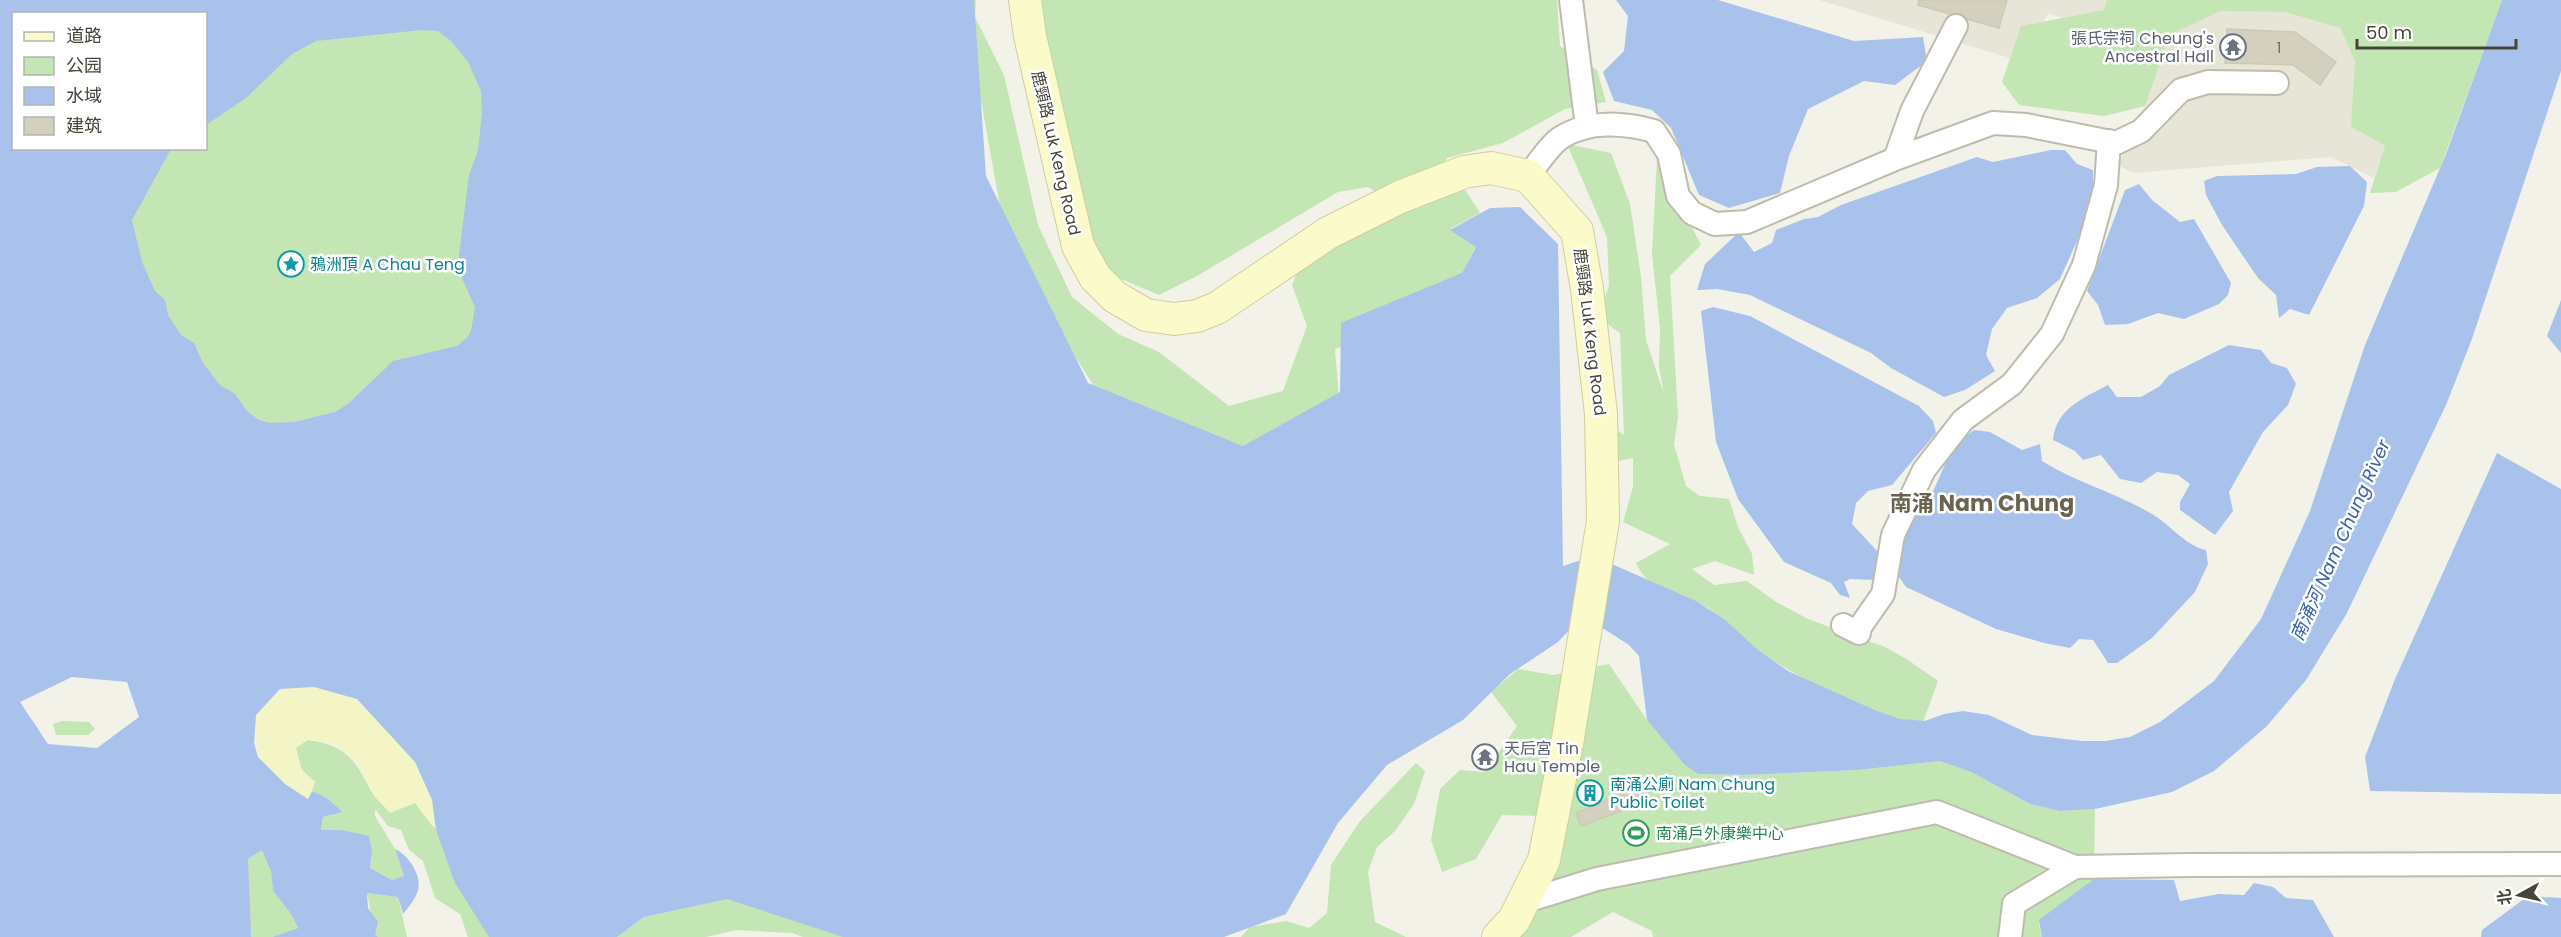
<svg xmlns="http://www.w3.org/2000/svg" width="2561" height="937" viewBox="0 0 2561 937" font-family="Poppins,'Noto Sans SC',sans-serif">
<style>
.residential{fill:#e7e5d7}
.green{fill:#c4e5b4}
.sand{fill:#f4f5c7}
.water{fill:#a9c2ec;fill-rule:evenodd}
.building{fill:#d4d0bf;stroke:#cecab2;stroke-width:1.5}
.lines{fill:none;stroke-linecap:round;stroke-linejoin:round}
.street-casing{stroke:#bebcac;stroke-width:26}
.secondary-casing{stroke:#d0ce9b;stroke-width:34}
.street{stroke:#fff;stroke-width:22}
.secondary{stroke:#fbfacb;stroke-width:32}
.labels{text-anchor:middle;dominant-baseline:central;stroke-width:5;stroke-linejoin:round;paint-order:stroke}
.number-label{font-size:14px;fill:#6a6759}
.worship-label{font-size:16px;fill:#5b616d;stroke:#fff;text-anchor:end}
.street-label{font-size:16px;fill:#464437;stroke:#fff}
.culture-label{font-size:16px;fill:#0d838f;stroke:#fff;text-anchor:start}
.leisure-label{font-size:16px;fill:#27864d;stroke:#fff;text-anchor:start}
.water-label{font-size:18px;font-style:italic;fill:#3760ac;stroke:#fff}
.district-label{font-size:22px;font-weight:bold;fill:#68644f;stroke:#fff}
</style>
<rect width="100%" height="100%" fill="#f3f2e9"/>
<path class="residential" d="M1819,0H2108L2104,10L2074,22L2048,13L2041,29L2021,26L2010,58Z
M2220,11L2285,12L2340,28L2355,61L2385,145L2374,178L2331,157L2133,173L2118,165L2145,106L2170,35Z"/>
<path class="green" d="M952,0H976L975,17L1004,75L1038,225L1072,297L1118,334L1159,352L1229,406L1283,391L1307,326L1292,285L1311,241L1396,203L1368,187L1338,192L1197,276L1159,295L1100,270L1021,0H1557L1560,46L1597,70L1606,102L1565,109L1503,143L1447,158L1427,195L1462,185L1480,213L1450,229L1478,242L1462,273L1363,338L1335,349L1339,398L1243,446L1094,386L1008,252L981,100Z
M2107,0H2502L2440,168L2396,192L2370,193L2385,145L2351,127L2355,61L2340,28L2285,12L2220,11L2170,35L2145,106L2104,116L2019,105L2002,82L2021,26L2104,10Z
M336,2L499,47L478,360L342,417L285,427L225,415L181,360L138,259L127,198L161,149L206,148V107Z
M1567,144L1611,153L1630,204L1641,277L1646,340L1664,394L1659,367L1660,328L1652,254L1657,158L1701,245L1670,276L1678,417L1674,444L1686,486L1700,496L1729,499L1738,527L1752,554L1754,575L1715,561L1692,569L1714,585L1747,581L1776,602L1808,619L1885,647L1908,660L1938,681L1923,722C1885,725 1792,674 1760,652C1741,639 1727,621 1708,608C1692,598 1657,588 1646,578C1642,575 1639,568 1636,563L1670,544L1623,522L1633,487V458L1585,468L1587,411L1624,435L1620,333L1599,318L1609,285L1607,237Z
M1609,664L1647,720L1698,774L1744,775L1858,770L1940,761L1971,772L2030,804L2060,811L2095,809L2094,879L2039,924L2042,937H1653L1652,931L1613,912L1571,937H1517L1543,816L1502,815L1476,859L1442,872L1431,840L1440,789L1460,770L1485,772L1517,726L1491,692L1518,669L1553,675Z
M62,721L89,722L95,729L88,735H56L53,724Z
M308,740C345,745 355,759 371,791L415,803L444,839L494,937H468L460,914L435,898L423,861L409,850L401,830L388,826L375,809V816L395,849L404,876L392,880L370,868L372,852L341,830H321L323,817L343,812L327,798L312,791L315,782L302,770L290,747Z
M1416,763L1425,771L1414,804L1395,831L1377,847L1368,872L1375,922L1406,937H1241L1250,927L1286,921L1309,928L1327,913L1331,865L1360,821Z
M262,850L271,868L273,891L291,914L298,928L272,937H243L248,859Z
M737,892L921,937H803L792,933L736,930L706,937H617L644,917Z
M367,893L398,897L407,937H378L375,934Z"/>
<path class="sand" d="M295,683L327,685L357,699L415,762L435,808L433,827L415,803L390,813L374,796L358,763L335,744L308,740L296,748L302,770L315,782L308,800L281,781L258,757L254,718L273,692Z"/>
<path class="water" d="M0,0H974L986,176L1088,383L1243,446L1340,392L1341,323L1462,273L1476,247L1450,230L1490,208L1520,207L1558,244L1563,566L1578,561L1594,560L1614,565L1696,601L1724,619L1758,650L1788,671L1877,711L1900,719L1925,721L1944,714L1963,711L1989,715L2032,735L2082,741H2105L2130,737L2160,722L2214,681L2261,619L2310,511L2365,345L2446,154L2502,0H2561V71L2472,339L2446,405L2347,613L2306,680L2266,727L2214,771L2172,792L2095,809L2060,811L2030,804L1971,772L1940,761L1858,770L1744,775L1698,774L1684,764L1647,720L1639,656L1629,645L1598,625H1574L1558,642L1510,674L1463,720L1387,765L1338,823L1286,914L1224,937H843L727,899L644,917L617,937H489L455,883L436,830L432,800L415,762L357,699L314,687L280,689L256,715L254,743L258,757L285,784L308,799L312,791L327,798L343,812L323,817L321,830H341L369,836L372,852L370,868L392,880L404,876L395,849C409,855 424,878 417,893C414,901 408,908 403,914L398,897L367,893L368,908L378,922L375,934L378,937H272L298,928L291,914L273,891L271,871L262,850L248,859L251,937H0ZM14,14H206V125L246,98L292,54L316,41L422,30L438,31L451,41L468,62L481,91L482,112L478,151L469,175L459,256L461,276L475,307L471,331L467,338L457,346L393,361L348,404L335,412L294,422L270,423L259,420L247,411L235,394L220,385L203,363L194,343L181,335L168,315L165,300L155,291L142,262L132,220L171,149L14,148ZM72,677L127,682L139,717L97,748L48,744L20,702Z
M1616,0H1718L1854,41L1923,37L1927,61L1895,85L1864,81L1808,109L1789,156L1780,193L1729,208L1699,195L1671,128L1652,110L1614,101L1603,72L1624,51L1628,16Z
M2051,150H2065L2077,164L2093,170V189L2082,230L2060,279L2037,298L2007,308L1992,329L1986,355L1995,371L1965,390L1944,397L1891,368L1871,353L1750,295L1717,289L1697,290L1705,264L1739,232L1754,252L1772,243L1776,230L1804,219L1818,217L1841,205L1977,157L1993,162Z
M2350,166L2367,182L2364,206L2309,315L2290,309L2279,318L2276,295L2258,278L2222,225L2206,195L2204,181L2217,176L2296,174L2317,167Z
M2139,184L2152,200L2180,222L2194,219L2231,283L2228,295L2219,304L2184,319L2158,313L2128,324L2105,325L2098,305L2087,291L2125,190Z
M2561,300V353L2547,336Z
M1713,307L1750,316L1889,390L1919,406L1933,421L1936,433L1892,485L1868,491L1856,503L1852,524L1878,552L1882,563L1874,580L1850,579L1844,582L1850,598L1840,595L1831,583L1784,562L1738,499L1716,442L1701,311Z
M2229,345L2261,350L2271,363L2287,368L2296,384L2288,405L2263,432L2229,492L2233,511L2215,535L2180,510V502L2190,484L2178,475L2157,472L2141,483L2120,479L2101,455L2083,460L2075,451L2053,440C2056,408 2084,398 2108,385L2117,397H2141L2160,386L2169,375Z
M1974,430L1990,432L2022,450L2040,444L2042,461C2077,483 2117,493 2152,514C2171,525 2184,545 2206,550L2208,564L2195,592L2152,638L2117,663H2108L2093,640L2079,639L2070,648L2044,643L1996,629L1906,587L1899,577C1901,562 1900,545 1907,530C1912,519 1923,511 1929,500C1944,471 1945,451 1974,430Z
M2497,453L2561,489V794L2370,791L2365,757L2395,679Z
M2094,879L2174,880L2180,901L2219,894L2244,895L2254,883L2273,887L2286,898L2313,900L2334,937H2042L2039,920Z
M2528,896L2561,898V937H2481L2482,930Z"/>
<path class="building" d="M1919,0H2007L1999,28L1967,19L1962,14H1950L1918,5Z
M2227,29L2295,32L2336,62L2320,85L2293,65L2225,63Z
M1642,785L1647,801L1581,826L1576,813Z"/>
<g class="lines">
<g class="street-casing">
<path id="street" d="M1571,0L1587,127
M1895,159L1912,111L1956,26
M1528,176C1536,166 1551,143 1562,137C1589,120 1625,123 1654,131L1669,154L1678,196L1692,213L1715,224L1747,222L1895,159L1993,123L2026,125L2116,143L2141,131L2181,90L2208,82L2277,83
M1843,625L1859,633L1860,627L1883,594L1893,535L1924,470L1963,420L2012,384L2052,334L2084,265L2106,185L2109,141
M1523,902L1597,879L1937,812L2075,867L2191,865L2561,864
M2010,937L2014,904L2075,867"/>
</g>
<g class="secondary-casing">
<path id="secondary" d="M1025,0L1030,36L1078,246L1095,277L1115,297L1146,315L1174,319L1197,316L1217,308L1328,233L1400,197L1464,172L1491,168L1528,176L1577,231L1587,289L1601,414L1603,521L1568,738L1544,860L1514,920L1498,937"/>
</g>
<use href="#street" class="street"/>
<use href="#secondary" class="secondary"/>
</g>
<defs>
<g id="temple-ring" transform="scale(1.35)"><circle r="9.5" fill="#fff" stroke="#6b7280" stroke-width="1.5"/><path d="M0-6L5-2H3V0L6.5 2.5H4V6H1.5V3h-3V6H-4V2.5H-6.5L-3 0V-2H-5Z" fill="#6b7280"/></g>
<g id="sight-ring" transform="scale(1.35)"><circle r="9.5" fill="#fff" stroke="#0f9aa8" stroke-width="1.5"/><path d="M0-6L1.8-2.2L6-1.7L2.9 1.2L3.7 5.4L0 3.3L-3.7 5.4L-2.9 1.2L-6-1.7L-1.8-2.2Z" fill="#0f9aa8"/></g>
<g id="building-ring" transform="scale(1.35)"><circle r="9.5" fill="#fff" stroke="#0f9aa8" stroke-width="1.5"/><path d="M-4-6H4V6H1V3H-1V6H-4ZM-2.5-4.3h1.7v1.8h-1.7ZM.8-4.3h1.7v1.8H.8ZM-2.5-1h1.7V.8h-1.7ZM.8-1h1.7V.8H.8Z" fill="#0f9aa8"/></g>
<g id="stadium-ring" transform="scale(1.35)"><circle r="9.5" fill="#fff" stroke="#2e9e5b" stroke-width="1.5"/><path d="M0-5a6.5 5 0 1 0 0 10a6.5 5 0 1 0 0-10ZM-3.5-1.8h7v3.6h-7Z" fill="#2e9e5b"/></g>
</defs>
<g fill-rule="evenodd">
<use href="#temple-ring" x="2233" y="47"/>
<use href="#sight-ring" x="291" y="264"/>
<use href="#temple-ring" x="1485" y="757"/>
<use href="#building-ring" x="1590" y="793"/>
<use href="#stadium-ring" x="1636" y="833"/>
</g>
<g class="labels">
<g class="number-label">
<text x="2279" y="48">1</text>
</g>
<g class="worship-label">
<text x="2214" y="38">張氏宗祠 Cheung's<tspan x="2214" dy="18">Ancestral Hall</tspan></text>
<text x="1504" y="748" text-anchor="start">天后宮 Tin<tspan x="1504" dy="18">Hau Temple</tspan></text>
</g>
<g class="street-label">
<text transform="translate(1056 153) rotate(77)">鹿頸路 Luk Keng Road</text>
<text transform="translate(1590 332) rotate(83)">鹿頸路 Luk Keng Road</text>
</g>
<g class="culture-label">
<text x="310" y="264">鴉洲頂 A Chau Teng</text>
<text x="1610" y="784">南涌公廁 Nam Chung<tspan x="1610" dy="18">Public Toilet</tspan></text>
</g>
<g class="leisure-label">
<text x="1656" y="833">南涌戶外康樂中心</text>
</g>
<g class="water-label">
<text transform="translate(2340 540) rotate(-66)">南涌河 Nam Chung River</text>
</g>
<g class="district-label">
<text x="1982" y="503">南涌 Nam Chung</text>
</g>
</g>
<rect x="12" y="12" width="195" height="138" fill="#ffffff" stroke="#b5b4af" stroke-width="1.5"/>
<rect x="24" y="32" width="30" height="9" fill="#fbfacb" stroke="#b5b4af" stroke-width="1.5"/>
<text x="66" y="42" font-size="18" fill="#464437">道路</text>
<rect x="24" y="57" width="30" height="18" fill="#c4e5b4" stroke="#b5b4af" stroke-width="1.5"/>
<text x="66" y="72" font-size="18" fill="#464437">公园</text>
<rect x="24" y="87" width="30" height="18" fill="#a9c2ec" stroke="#b5b4af" stroke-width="1.5"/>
<text x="66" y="102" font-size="18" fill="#464437">水域</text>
<rect x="24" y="117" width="30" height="18" fill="#d4d0bf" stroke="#b5b4af" stroke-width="1.5"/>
<text x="66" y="132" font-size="18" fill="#464437">建筑</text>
<g transform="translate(2519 895) rotate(262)" stroke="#ffffff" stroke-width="4.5" paint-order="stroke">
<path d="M0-4.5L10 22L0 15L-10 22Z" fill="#464437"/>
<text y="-9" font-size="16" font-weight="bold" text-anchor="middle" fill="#464437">北</text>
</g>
<path d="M2357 39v9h159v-9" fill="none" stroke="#464437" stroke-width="3"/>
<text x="2366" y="39" font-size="18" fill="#464437" stroke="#ffffff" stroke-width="4.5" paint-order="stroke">50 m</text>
</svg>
